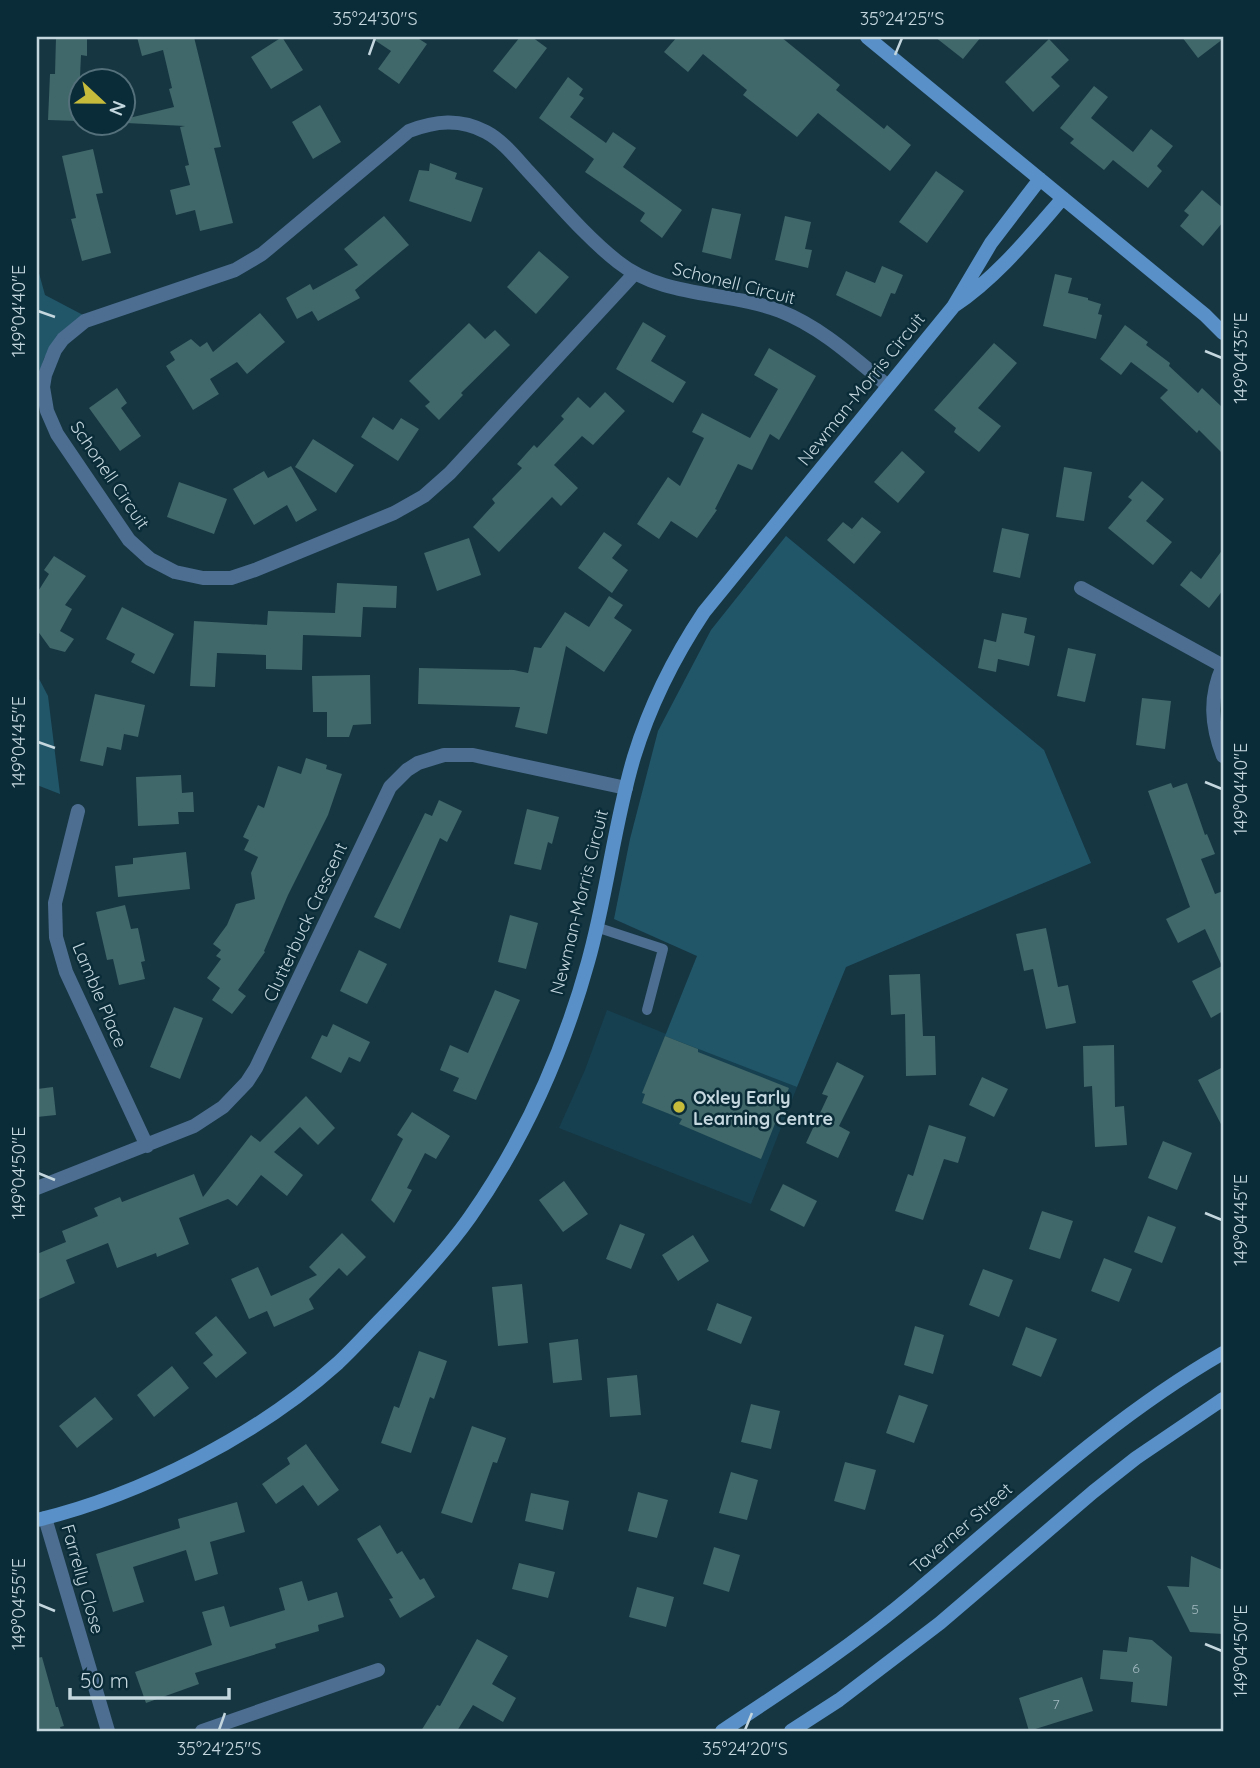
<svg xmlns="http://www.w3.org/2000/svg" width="1260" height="1768" viewBox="0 0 1260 1768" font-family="Quicksand,sans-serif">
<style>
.built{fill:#164050}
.green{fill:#215669}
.building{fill:#406769}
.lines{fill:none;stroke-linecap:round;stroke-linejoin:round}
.lane{stroke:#4d6e91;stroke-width:10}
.street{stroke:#4d6e91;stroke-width:14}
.secondary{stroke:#5990c7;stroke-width:14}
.ticks{fill:none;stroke:#c4d6de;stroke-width:2.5}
.poi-dot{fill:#c7bb3c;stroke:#0a2c38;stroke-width:2.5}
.labels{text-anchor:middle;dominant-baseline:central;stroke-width:5;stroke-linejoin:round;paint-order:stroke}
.number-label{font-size:14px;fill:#a3bac1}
.street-label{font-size:18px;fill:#c4d6de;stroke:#0a2c38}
.poi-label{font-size:18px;font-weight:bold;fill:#c4d6de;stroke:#0a2c38;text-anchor:start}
.neatline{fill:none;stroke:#c4d6de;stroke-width:2.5}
.ticks-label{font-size:18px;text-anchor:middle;fill:#c4d6de}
</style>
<rect width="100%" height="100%" fill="#163642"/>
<path class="built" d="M607,1010L797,1087L751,1204L559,1128L585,1070Z"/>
<path class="green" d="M37,266L45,295L83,315L44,358L37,381Z
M786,536L1044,750L1091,863L846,967L797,1087L665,1036L697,956L614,919L630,839L658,731L711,630Z
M37,675L48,696L60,794L37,785Z"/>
<path class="building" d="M56,37H87V56L81,55L78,121L48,120L50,74H55Z
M137,37H194L221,147L214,148L233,223L200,231L195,210L176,215L170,190L190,185L185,166L189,165L180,127L185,126L126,123L125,119L174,107L169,89L172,88L163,50L142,56Z
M282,37L303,70L271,89L251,57Z
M370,37H416L427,44L399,84L378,69L391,51Z
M520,37H532L547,48L516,89L493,71Z
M677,37H781L840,85L836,90L884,129L887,125L911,145L890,171L818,113L797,137L743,95L747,90L703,54L688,72L664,52Z
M935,37H981L963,59Z
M1182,37H1223V39L1198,58Z
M1049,39L1069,60L1051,77L1060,86L1033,112L1005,82Z
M568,77L583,89L579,95L584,98L570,117L606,143L613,132L636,148L623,167L682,210L662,238L640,221L645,213L585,172L594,159L539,118Z
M1094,86L1108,97L1091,118L1133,152L1151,129L1173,146L1157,166L1162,171L1148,188L1113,160L1104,170L1070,143L1074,139L1060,128Z
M320,105L341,142L313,159L292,122Z
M93,149L103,193L96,194L111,253L82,261L71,219L76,218L62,156Z
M430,163L457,173L455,179L483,188L471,222L409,201L419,170L429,171Z
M936,171L964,191L927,243L899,222Z
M1202,190L1223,208V222L1203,246L1180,226L1189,215L1184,211Z
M712,208L741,214L731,259L702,252Z
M384,216L409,245L355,290L360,298L318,321L312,311L297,319L286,298L310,284L313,290L358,265L344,249Z
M785,216L811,222L805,249L812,250L808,268L775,260Z
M539,251L569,277L536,314L507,287Z
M882,266L903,275L895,294L891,293L881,317L836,295L846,271L875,283Z
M1055,274L1072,278L1068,293L1088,298V300L1101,304L1098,314L1102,315L1096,339L1043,326Z
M260,313L285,342L247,374L237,362L210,379L219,394L193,410L166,366L175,360L170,352L191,339L200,347L207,342L213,352Z
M643,322L666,336L651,361L686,382L673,403L616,369Z
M469,323L485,339L495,330L510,345L461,393L463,395L439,420L425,406L430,402L409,381Z
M1125,325L1148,342L1146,345L1170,363L1169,366L1198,393L1202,388L1223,408V454L1199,430L1197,433L1160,398L1168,390L1131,362L1121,375L1100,359Z
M994,343L1017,363L978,408L1001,426L979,452L954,432L956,428L934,410Z
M769,348L816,376L779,440L770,434L752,470L738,464L715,509L717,510L697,538L671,521L659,539L637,524L668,477L680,486L704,438L692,432L702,413L750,438L778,389L754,375Z
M117,388L127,403L121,408L141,436L120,451L89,408Z
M605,392L625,411L593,445L582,436L554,465L578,488L561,506L552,497L499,552L473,527L495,503L492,499L522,468L517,464L534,445L537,448L564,419L561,416L578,397L590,408Z
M373,417L393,430L401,418L419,429L398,461L361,437Z
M313,439L354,465L336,493L295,467Z
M902,451L925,472L898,503L874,482Z
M291,466L317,510L296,522L287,505L254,525L233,489L264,471L268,478Z
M1064,467L1092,472L1084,521L1056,517Z
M1142,481L1164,499L1146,521L1172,542L1153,565L1108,528L1132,500L1128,497Z
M179,482L227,499L214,534L167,517Z
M862,517L881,532L854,564L827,540L843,522L852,529Z
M1002,528L1029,534L1020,578L993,572Z
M604,532L622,545L612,558L628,570L612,593L578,568Z
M469,538L481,575L437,591L424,553Z
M1223,549V590L1209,608L1180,585L1191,571L1201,579Z
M54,556L86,576L65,605L72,609L60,631L74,639L65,652L50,648L37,630V593L49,574L44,570Z
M337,583L397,586L396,608L363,607L361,637L303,635L302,670L266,669V655L217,653L215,687L190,686L194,621L267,625L268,611L335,613Z
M609,596L623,605L614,618L632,630L604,672L566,646L547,734L515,727L520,707L418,704L419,668L514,670L528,673L534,647L541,648L565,612L589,627Z
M122,607L174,634L154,674L131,662L135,654L106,639Z
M1002,613L1027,618L1024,633L1035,636L1029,666L998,659L996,672L978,668L984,639L996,642Z
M1068,648L1096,654L1085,702L1057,696Z
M370,675L371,724L353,725L349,737H327V712H313L312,676Z
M95,694L145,705L138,737L124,734L121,750L107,747L103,766L80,761Z
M1142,698L1171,701L1165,749L1136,745Z
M306,758L327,765L326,769L342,774L328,815L288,895L264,951L265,952L238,990L246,996L232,1014L212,1000L220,988L207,978L221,959L216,956L221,950L213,944L227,925L236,904L255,899L251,873L258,857L244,850L249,840L243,837L258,805L264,808L278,766L301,774Z
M181,775L182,793L193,792L194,812H178L179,824L138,826L136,777Z
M1171,783L1173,788L1187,783L1205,835L1207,834L1215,854L1201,859L1215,894L1223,891V1011L1211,1018L1192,981L1222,966L1205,929L1178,943L1166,919L1190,907L1148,791Z
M439,800L462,811L447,842L440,838L400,929L374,917L425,813L432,816Z
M527,809L559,817L552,844L548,842L541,870L514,864Z
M186,852L190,889L118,897L115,866L133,864V858Z
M125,905L131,929L138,928L145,961L141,962L145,979L119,985L113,959L107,960L96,912Z
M510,915L538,923L526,969L498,962Z
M1046,928L1058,987L1068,985L1076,1023L1046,1029L1033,969L1024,971L1016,934Z
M359,950L387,964L367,1004L340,991Z
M920,974L923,1036H935L936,1075L906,1076L905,1014L891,1015L889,975Z
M495,990L520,1000L476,1100L453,1091L459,1078L440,1070L450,1045L468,1053Z
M174,1007L203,1018L180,1079L150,1067Z
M333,1024L370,1042L360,1062L349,1057L341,1073L311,1058L322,1035L327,1037Z
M665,1036L698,1049V1052L789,1088L761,1159L679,1124L682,1119L642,1103L645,1094L642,1093Z
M1114,1045L1115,1107L1124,1106L1127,1145L1095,1147L1092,1086L1084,1087L1083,1046Z
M837,1062L864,1076L839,1126L850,1132L838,1158L806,1143L828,1096L822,1094Z
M1223,1067V1128L1198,1080Z
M982,1077L1008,1089L994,1117L969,1105Z
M53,1087L56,1115L37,1117V1089Z
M306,1096L335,1128L318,1145L300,1127L274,1152L303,1175L287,1196L261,1175L237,1206L228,1199L179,1218L189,1244L157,1257L156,1253L117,1268L108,1243L66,1260L75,1283L37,1300V1254L66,1242L62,1231L98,1216L94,1208L120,1197L122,1202L194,1174L203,1197L251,1135L260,1142Z
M412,1112L450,1136L436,1159L425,1153L407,1188L412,1190L394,1223L371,1200L403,1139L397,1135Z
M929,1125L966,1137L958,1163L944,1159L923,1220L895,1211L908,1174L913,1176Z
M1163,1141L1192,1153L1177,1190L1148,1178Z
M564,1181L588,1214L563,1232L539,1200Z
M783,1184L817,1201L804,1227L770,1210Z
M1042,1211L1073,1221L1060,1259L1029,1249Z
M1148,1216L1176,1227L1162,1263L1134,1252Z
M620,1224L645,1234L631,1269L606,1259Z
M342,1233L366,1257L347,1276L339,1268L309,1299L314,1309L274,1327L267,1311L249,1319L231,1279L258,1267L271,1296L317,1275L309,1267Z
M693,1235L709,1261L678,1281L662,1255Z
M1104,1258L1132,1269L1119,1302L1091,1291Z
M983,1269L1013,1280L999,1317L969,1305Z
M522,1284L528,1343L498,1346L492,1287Z
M717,1303L752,1317L741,1344L707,1330Z
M216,1316L247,1353L216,1378L203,1363L213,1355L195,1333Z
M915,1326L944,1335L933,1374L904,1365Z
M1026,1327L1057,1339L1041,1377L1012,1365Z
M578,1339L582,1380L553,1383L549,1343Z
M419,1351L447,1361L434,1399L430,1397L411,1453L381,1443L394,1406L399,1408Z
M172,1366L189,1388L154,1417L137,1395Z
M637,1375L641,1415L610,1417L607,1378Z
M899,1395L928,1405L914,1443L886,1433Z
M95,1397L113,1419L77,1448L59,1426Z
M751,1404L780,1411L771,1449L741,1442Z
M472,1426L506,1438L497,1463L493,1462L472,1523L441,1513Z
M306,1444L339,1490L318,1506L303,1485L276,1504L262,1484L290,1464L287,1458Z
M845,1462L876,1470L865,1510L834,1501Z
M731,1472L758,1480L747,1520L719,1513Z
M638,1492L668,1500L657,1538L628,1531Z
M531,1493L569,1501L563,1530L525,1521Z
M237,1502L245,1532L210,1542L218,1574L195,1581L186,1550L133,1567L144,1602L113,1612L96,1554L180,1528L178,1519Z
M380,1525L397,1554L402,1551L420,1580L424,1578L435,1597L400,1618L389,1599L393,1598L357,1539Z
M714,1547L740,1555L729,1592L703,1584Z
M1191,1556L1223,1570V1634L1190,1632L1167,1586L1189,1587Z
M519,1563L555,1572L548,1598L512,1589Z
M302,1581L308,1601L337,1592L344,1617L318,1625L319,1631L275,1644L276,1648L195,1673L199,1684L146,1703L135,1672L212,1645L202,1612L224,1606L230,1627L285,1610L279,1588Z
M637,1587L674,1597L666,1627L629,1617Z
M1129,1637L1152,1640L1172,1657L1167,1706L1131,1702L1133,1682L1100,1679L1103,1650L1127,1652Z
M477,1639L508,1656L492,1684L516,1698L503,1722L473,1705L457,1731H421L437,1705L440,1706Z
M42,1657L56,1707H58L64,1726L60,1727L61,1731H37V1658Z
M1082,1677L1093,1711L1029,1731L1019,1698Z"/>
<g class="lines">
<path class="lane" d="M596,927L663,949L647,1010"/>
<path class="street" d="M635,273L450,473L424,496L394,513L255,570L231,578H203L175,572L150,559L129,540L57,434L47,411L43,387L45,375L55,350L63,339L85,321L235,270L262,254L409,131C435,121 460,118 486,132C503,141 516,158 528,171C557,202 585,236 618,262C663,298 728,291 780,311C821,327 854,358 888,386
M1081,588L1223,666C1209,697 1211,725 1223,756
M78,811L55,903L56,937L66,972L147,1146
M37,1188L194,1126L223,1107L247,1082L256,1068L390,787L407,770L418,763L444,755H473L626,788
M45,1518L108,1731
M202,1731L378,1670"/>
<path class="secondary" d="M867,37L1205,315L1223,333
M954,306C997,277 1029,237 1063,198
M37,1520C141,1495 258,1435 338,1363C355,1347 371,1329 388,1312C417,1282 446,1251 470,1217C524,1140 563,1052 588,962C607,895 614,824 634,757C650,705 674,657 704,612L953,307L991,243L1040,179
M722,1731C789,1687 856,1643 917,1591C1016,1508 1110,1418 1223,1353
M791,1731L839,1700L940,1623L1093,1492L1136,1458L1223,1399"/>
</g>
<path class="ticks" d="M369,55L375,38M895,55L902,38M38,311L55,317M1205,351L1222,358M38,742L55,748M1205,782L1222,789M38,1173L55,1180M1205,1213L1222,1220M38,1604L55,1611M1205,1644L1222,1651M219,1730L225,1713M745,1730L752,1713"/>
<circle class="poi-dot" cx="679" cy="1107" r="7"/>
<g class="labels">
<g class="number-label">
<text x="1195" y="1609">5</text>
<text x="1136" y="1668">6</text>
<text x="1056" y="1704">7</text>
</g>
<g class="street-label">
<text transform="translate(734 283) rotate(14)">Schonell Circuit</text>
<text transform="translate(861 389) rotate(-51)">Newman-Morris Circuit</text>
<text transform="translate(110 475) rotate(56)">Schonell Circuit</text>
<text transform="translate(579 902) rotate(-76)">Newman-Morris Circuit</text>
<text transform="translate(305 922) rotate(-65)">Clutterbuck Crescent</text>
<text transform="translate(100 995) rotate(67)">Lamble Place</text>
<text transform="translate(961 1528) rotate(-41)">Taverner Street</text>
<text transform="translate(83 1579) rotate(74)">Farrelly Close</text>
</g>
<g class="poi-label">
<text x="693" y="1097">Oxley Early<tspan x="693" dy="21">Learning Centre</tspan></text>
</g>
</g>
<rect width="1260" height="1768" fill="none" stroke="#0a2c38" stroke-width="77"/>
<g transform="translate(102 102) rotate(112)"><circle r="33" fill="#0a2c38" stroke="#54707a" stroke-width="2"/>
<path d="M0-5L12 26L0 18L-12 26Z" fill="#c7bb3c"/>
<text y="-10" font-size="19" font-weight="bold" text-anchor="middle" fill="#c4d6de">N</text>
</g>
<path d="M70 1688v10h159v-10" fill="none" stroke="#c4d6de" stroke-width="3.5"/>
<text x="80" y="1688" font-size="21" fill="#c4d6de" stroke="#0a2c38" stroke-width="5" paint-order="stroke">50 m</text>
<rect x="38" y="38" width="1184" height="1692" class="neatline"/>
<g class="ticks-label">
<text x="375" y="25">35°24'30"S</text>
<text x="902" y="25">35°24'25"S</text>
<text transform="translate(19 311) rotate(-90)" y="6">149°04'40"E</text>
<text transform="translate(1241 358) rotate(-90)" y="6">149°04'35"E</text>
<text transform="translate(19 742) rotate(-90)" y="6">149°04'45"E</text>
<text transform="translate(1241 789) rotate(-90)" y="6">149°04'40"E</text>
<text transform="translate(19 1173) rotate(-90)" y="6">149°04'50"E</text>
<text transform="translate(1241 1220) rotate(-90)" y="6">149°04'45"E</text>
<text transform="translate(19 1604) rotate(-90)" y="6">149°04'55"E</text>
<text transform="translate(1241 1651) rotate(-90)" y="6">149°04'50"E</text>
<text x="219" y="1755">35°24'25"S</text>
<text x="745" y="1755">35°24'20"S</text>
</g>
</svg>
